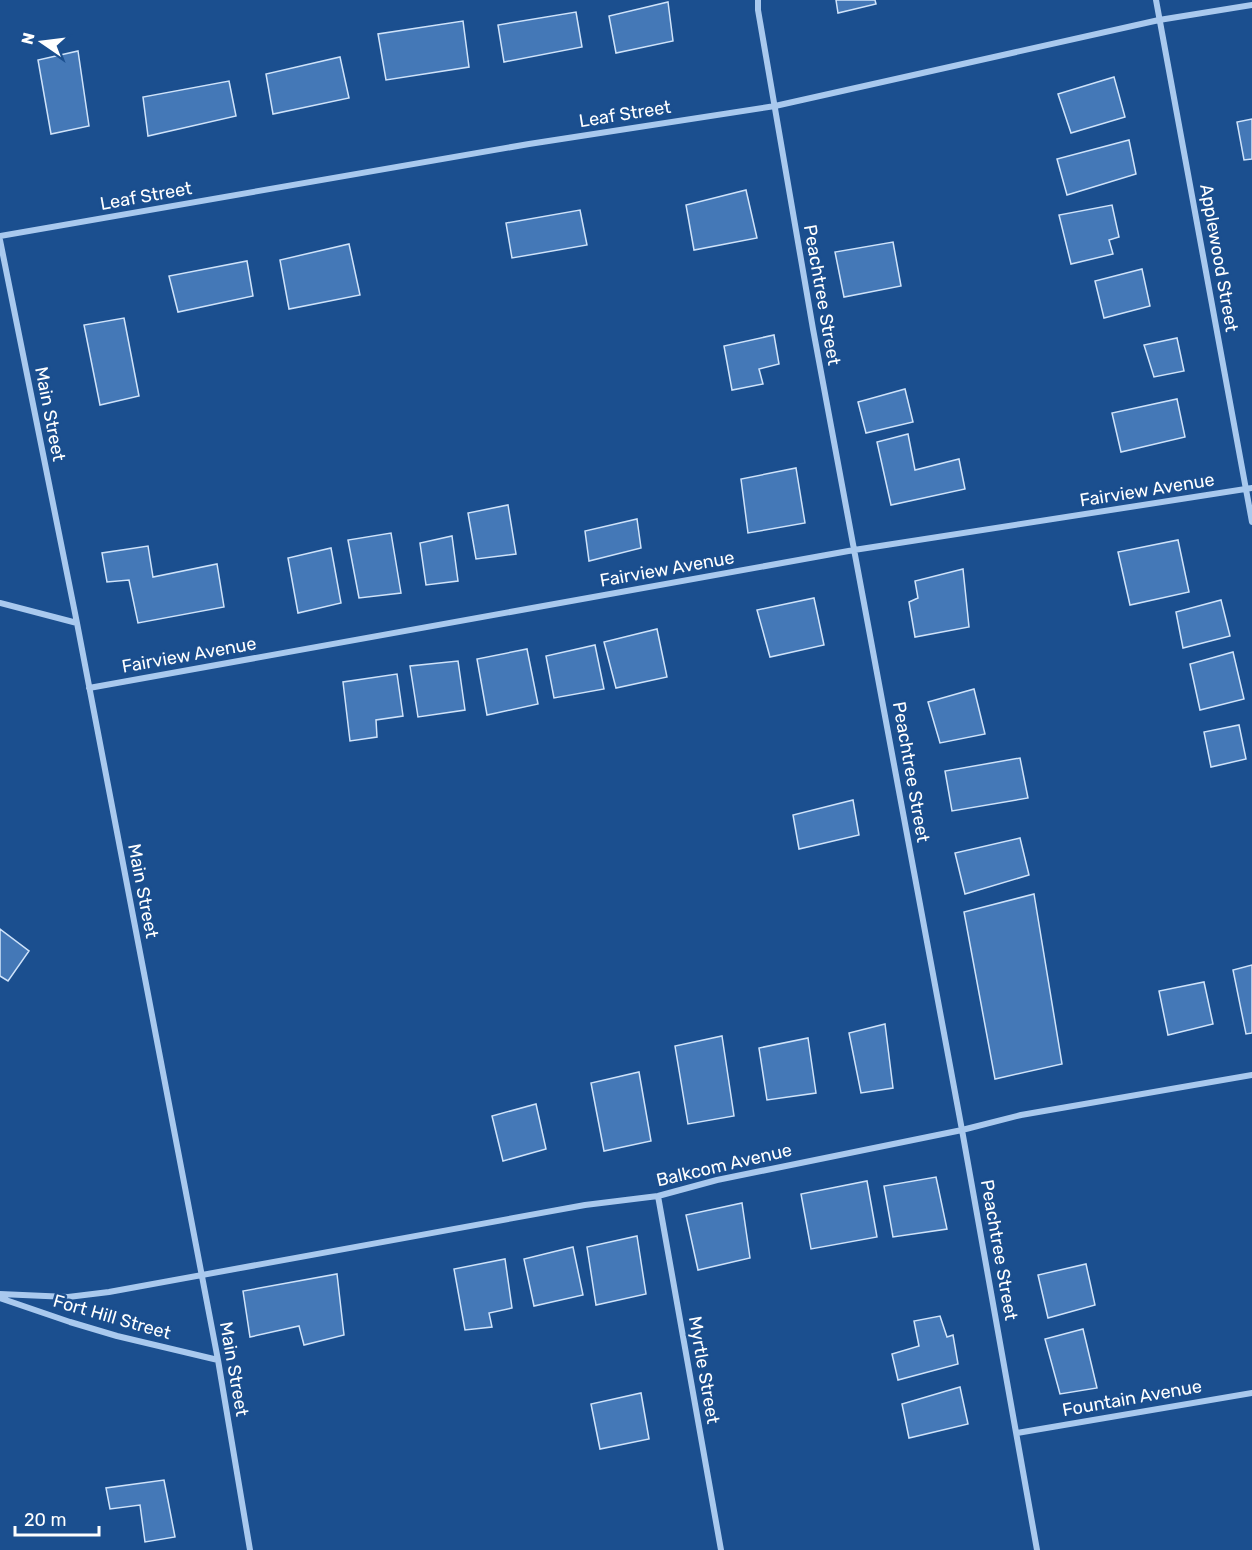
<svg xmlns="http://www.w3.org/2000/svg" width="1252" height="1550" viewBox="0 0 1252 1550" font-family="Rubik,sans-serif">
<style>
.building{fill:#4478b7;stroke:#cfe3fa;stroke-width:1.5}
.lines{fill:none;stroke-linecap:round;stroke-linejoin:round}
.street{stroke:#a9c9ee;stroke-width:6}
.labels{text-anchor:middle;dominant-baseline:central;stroke-width:5;stroke-linejoin:round;paint-order:stroke}
.street-label{font-size:18px;fill:#fff;stroke:#1b4f8f}
</style>
<rect width="100%" height="100%" fill="#1b4f8f"/>
<path class="building" d="M836,0H875L876,4L838,13Z
M668,2L673,41L616,53L609,16Z
M576,12L582,47L504,62L498,25Z
M463,21L469,67L386,80L378,34Z
M78,51L89,126L51,134L38,60Z
M340,57L349,98L273,114L266,74Z
M1114,77L1125,117L1071,133L1058,94Z
M229,81L236,116L148,136L143,97Z
M1252,119V159L1244,160L1237,122Z
M1129,140L1136,174L1067,195L1057,159Z
M746,190L757,238L694,250L686,205Z
M1112,205L1119,237L1109,240L1113,254L1071,264L1059,215Z
M580,210L587,245L512,258L506,223Z
M893,242L901,286L844,297L835,252Z
M349,244L360,295L289,309L280,260Z
M247,261L253,296L178,312L169,276Z
M1142,269L1150,306L1104,318L1095,281Z
M124,318L139,396L100,405L84,325Z
M774,335L779,364L759,369L763,384L732,390L724,346Z
M1177,338L1184,371L1154,377L1144,345Z
M905,389L913,422L866,433L858,402Z
M1177,399L1185,437L1121,452L1112,413Z
M908,434L915,470L959,459L965,489L891,505L877,442Z
M796,468L805,523L748,533L741,479Z
M508,505L516,554L476,559L468,513Z
M637,519L641,548L589,561L585,531Z
M391,533L401,593L359,598L348,540Z
M452,536L458,581L426,585L420,543Z
M1178,540L1189,592L1130,605L1118,552Z
M148,546L153,577L217,564L224,607L138,623L129,580L107,582L102,553Z
M331,548L341,603L298,613L288,558Z
M963,569L969,627L915,637L909,602L918,598L915,581Z
M814,598L824,645L770,657L757,610Z
M1221,600L1230,636L1183,648L1176,612Z
M657,629L667,677L616,688L604,642Z
M595,645L604,689L554,698L546,656Z
M527,649L538,704L487,715L477,659Z
M1233,652L1244,699L1200,710L1190,664Z
M458,661L465,710L418,717L410,666Z
M397,674L403,716L376,720L377,737L350,741L343,682Z
M974,689L985,734L940,743L928,702Z
M1239,725L1246,759L1211,767L1204,732Z
M1020,758L1028,798L952,811L945,771Z
M853,800L859,835L799,849L793,815Z
M1020,838L1029,875L965,894L955,853Z
M1034,894L1062,1064L995,1079L964,912Z
M0,929L29,951L8,981L0,976Z
M1252,965V1033L1246,1034L1233,970Z
M1204,982L1213,1024L1168,1035L1159,991Z
M885,1024L893,1088L861,1093L849,1033Z
M722,1036L734,1116L688,1124L675,1046Z
M808,1038L816,1093L767,1100L759,1048Z
M639,1072L651,1141L604,1151L591,1083Z
M536,1104L546,1149L503,1161L492,1116Z
M936,1177L947,1229L893,1237L884,1186Z
M867,1181L877,1237L811,1249L801,1194Z
M742,1203L750,1258L698,1270L686,1215Z
M637,1236L646,1294L596,1305L587,1247Z
M573,1247L583,1295L534,1306L524,1259Z
M505,1259L512,1308L489,1313L492,1327L465,1330L454,1269Z
M1086,1264L1095,1305L1048,1318L1038,1275Z
M337,1274L344,1335L304,1345L299,1326L250,1337L243,1291Z
M940,1316L947,1337L953,1335L958,1364L898,1380L892,1354L919,1346L914,1321Z
M1083,1329L1097,1388L1060,1394L1045,1339Z
M960,1387L968,1424L909,1438L902,1404Z
M641,1393L649,1439L600,1449L591,1404Z
M164,1480L175,1537L145,1542L140,1505L110,1509L106,1488Z"/>
<g class="lines">
<path class="street" d="M758,0V10L813,329L962,1130L1037,1550
M1156,0L1252,522
M0,236L529,144L775,106L1159,20L1252,5
M0,240L77,623L218,1360L250,1550
M0,603L77,623
M89,688L854,550L1252,488
M658,1196L721,1550
M0,1294L68,1297L109,1292L585,1205L658,1196L717,1180L962,1130L1021,1115L1252,1075
M0,1298L70,1322L117,1336L218,1360
M1017,1433L1252,1393"/>
</g>
<g class="labels">
<g class="street-label">
<text transform="translate(625 114) rotate(-9)">Leaf Street</text>
<text transform="translate(146 196) rotate(-10)">Leaf Street</text>
<text transform="translate(1219 258) rotate(80)">Applewood Street</text>
<text transform="translate(822 295) rotate(80)">Peachtree Street</text>
<text transform="translate(50 414) rotate(79)">Main Street</text>
<text transform="translate(1147 490) rotate(-9)">Fairview Avenue</text>
<text transform="translate(667 569) rotate(-10)">Fairview Avenue</text>
<text transform="translate(189 655) rotate(-10)">Fairview Avenue</text>
<text transform="translate(911 772) rotate(80)">Peachtree Street</text>
<text transform="translate(143 891) rotate(79)">Main Street</text>
<text transform="translate(724 1165) rotate(-13)">Balkcom Avenue</text>
<text transform="translate(999 1250) rotate(80)">Peachtree Street</text>
<text transform="translate(112 1317) rotate(16)">Fort Hill Street</text>
<text transform="translate(234 1369) rotate(80)">Main Street</text>
<text transform="translate(704 1370) rotate(80)">Myrtle Street</text>
<text transform="translate(1132 1398) rotate(-10)">Fountain Avenue</text>
</g>
</g>
<g transform="translate(42 42) rotate(284)" stroke="#1b4f8f" stroke-width="4.5" paint-order="stroke">
<path d="M0-4.5L10 22L0 15L-10 22Z" fill="#ffffff"/>
<text y="-9" font-size="16" font-weight="bold" text-anchor="middle" fill="#ffffff">N</text>
</g>
<path d="M15 1526v9h84v-9" fill="none" stroke="#ffffff" stroke-width="3"/>
<text x="24" y="1526" font-size="18" fill="#ffffff" stroke="#1b4f8f" stroke-width="4.5" paint-order="stroke">20 m</text>
</svg>
